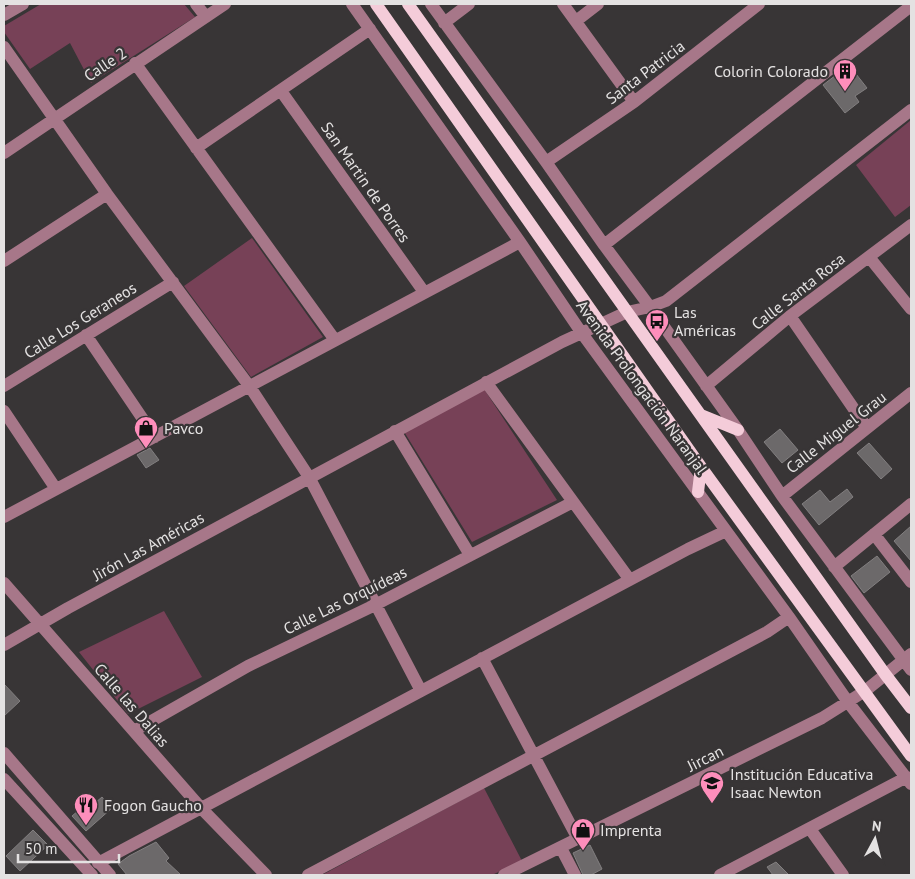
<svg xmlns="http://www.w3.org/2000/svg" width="915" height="879" viewBox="0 0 915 879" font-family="'PT Sans',sans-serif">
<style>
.green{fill:#774157}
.building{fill:#6c696a;stroke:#827f80}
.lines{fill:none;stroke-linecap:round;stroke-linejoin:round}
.minor{stroke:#a77789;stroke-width:12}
.major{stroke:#f4ccd9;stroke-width:12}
.labels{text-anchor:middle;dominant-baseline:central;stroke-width:4.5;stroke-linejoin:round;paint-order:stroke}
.street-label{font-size:16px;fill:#e4e2e2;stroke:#383536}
.poi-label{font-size:16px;fill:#e4e2e2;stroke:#383536;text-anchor:start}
</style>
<rect width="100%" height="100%" fill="#383536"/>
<path class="green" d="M41,4H184L195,17L91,83L70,43L30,69L4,32V26Z
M911,120V205L895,217L856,165Z
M252,238L323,337L251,377L184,286Z
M484,389L557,500L472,542L403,430Z
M164,611L202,677L128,714L79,652Z
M484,788L522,861L492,875H322Z"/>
<path class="building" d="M849,65L867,88L855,96L859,102L845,113L823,85Z
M780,429L798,450L782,463L764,442Z
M869,443L892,469L881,479L857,453Z
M150,448L159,460L146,468L137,455Z
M847,489L853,497L819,525L802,504L820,490L830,502Z
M911,526V561L894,541Z
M877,556L890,572L864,593L851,576Z
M4,684L20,701L4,716Z
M102,797L112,808L86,831L72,816L92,799L95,803Z
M33,830L48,845L20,871L6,856Z
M156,842L169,858L166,861L181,875H127L118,864L129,856Z
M590,845L602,869L591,875H583L573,853Z
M776,862L789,875H773L767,867Z"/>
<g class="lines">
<path class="minor" d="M196,4L206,17
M352,4L520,242L581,332L789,617L848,702L911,784
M431,4L546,162L604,245L650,307L738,430L782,496L911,670
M563,4L634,102
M4,15L23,4
M576,21L598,4
M444,23L469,4
M4,47L107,194L250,387L309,477L421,691
M135,63L335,340
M281,91L424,292
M196,148L370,29
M4,153L225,4
M546,162L634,102L759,4
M604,245L911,6
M869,257L911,309
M4,261L107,194
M790,316L867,428
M86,335L155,437
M486,382L630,580
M4,386L173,282
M706,386L790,316L911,225
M4,411L56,489
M395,431L470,555
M782,496L911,393
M4,517L520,242
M874,534L911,582
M834,567L911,504
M4,583L201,808L266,875
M4,645L68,608L562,342L627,312L650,307L666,301L911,110
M482,658L578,839
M134,731L248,666L377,604L573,502
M4,753L110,875
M4,779L92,875
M810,829L843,875
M561,848L575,875
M98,863L688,549L726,531
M308,875L767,632L789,617
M504,875L822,718L865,691L911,654
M720,875L907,777"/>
<path class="major" d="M376,4L701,467L911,756
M408,4L885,674L911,708
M701,415L738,430
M698,492L701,467"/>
</g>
<defs>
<g id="building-pin" transform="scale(1.25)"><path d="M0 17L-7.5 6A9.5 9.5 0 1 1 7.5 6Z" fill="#fe8ebb" stroke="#383536"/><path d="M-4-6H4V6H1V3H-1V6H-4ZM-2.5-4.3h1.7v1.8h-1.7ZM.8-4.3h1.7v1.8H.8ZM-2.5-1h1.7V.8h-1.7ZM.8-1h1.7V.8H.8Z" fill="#111"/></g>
<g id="bus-pin" transform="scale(1.25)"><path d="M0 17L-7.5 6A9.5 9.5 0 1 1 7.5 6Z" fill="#fe8ebb" stroke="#383536"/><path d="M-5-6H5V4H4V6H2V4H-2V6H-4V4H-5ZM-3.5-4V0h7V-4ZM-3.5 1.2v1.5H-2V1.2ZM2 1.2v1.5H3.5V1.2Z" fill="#111"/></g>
<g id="shop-pin" transform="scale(1.25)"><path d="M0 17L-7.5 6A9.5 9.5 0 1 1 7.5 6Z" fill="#fe8ebb" stroke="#383536"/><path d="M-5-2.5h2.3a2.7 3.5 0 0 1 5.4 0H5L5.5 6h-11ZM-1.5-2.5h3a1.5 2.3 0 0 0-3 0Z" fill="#111"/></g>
<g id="school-pin" transform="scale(1.25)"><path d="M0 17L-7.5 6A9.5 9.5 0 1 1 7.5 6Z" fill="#fe8ebb" stroke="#383536"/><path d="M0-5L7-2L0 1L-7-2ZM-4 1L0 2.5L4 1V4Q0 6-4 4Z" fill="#111"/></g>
<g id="restaurant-pin" transform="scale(1.25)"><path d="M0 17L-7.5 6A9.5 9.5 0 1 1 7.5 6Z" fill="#fe8ebb" stroke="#383536"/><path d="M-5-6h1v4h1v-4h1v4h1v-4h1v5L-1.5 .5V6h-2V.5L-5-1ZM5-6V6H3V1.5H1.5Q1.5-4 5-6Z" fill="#111"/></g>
</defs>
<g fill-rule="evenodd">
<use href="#building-pin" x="845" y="71"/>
<use href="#bus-pin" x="657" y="321"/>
<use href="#shop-pin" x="146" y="428"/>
<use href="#school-pin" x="712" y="783"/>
<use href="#restaurant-pin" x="86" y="805"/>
<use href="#shop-pin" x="583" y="830"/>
</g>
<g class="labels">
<g class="street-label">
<text transform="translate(105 64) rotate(-34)">Calle 2</text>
<text transform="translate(645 72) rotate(-37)">Santa Patricia</text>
<text transform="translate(366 182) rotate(55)">San Martin de Porres</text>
<text transform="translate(798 291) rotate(-38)">Calle Santa Rosa</text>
<text transform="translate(80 320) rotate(-32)">Calle Los Geraneos</text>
<text transform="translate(642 387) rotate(54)">Avenida Prolongación Naranjal</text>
<text transform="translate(836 432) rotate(-38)">Calle Miguel Grau</text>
<text transform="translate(148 546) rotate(-29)">Jirón Las Américas</text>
<text transform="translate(345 600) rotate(-26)">Calle Las Orquídeas</text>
<text transform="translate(132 705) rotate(49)">Calle las Dalias</text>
<text transform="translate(705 758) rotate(-27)">Jircan</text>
</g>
<g class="poi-label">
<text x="828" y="71" text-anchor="end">Colorin Colorado</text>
<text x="674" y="312">Las<tspan x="674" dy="18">Américas</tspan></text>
<text x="164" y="428">Pavco</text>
<text x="730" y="774">Institución Educativa<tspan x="730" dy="18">Isaac Newton</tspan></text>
<text x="104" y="805">Fogon Gaucho</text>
<text x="600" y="830">Imprenta</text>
</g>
</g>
<rect width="915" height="879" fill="none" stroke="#e4e2e2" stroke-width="10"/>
<g transform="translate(875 839) rotate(7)" stroke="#383536" stroke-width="4" paint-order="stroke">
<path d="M0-4L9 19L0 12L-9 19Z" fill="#e4e2e2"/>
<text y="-8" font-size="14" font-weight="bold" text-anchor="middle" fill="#e4e2e2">N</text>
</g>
<path d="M18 854v8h101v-8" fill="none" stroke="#e4e2e2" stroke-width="2.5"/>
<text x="25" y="854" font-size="15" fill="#e4e2e2" stroke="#383536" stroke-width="4" paint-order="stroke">50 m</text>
</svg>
